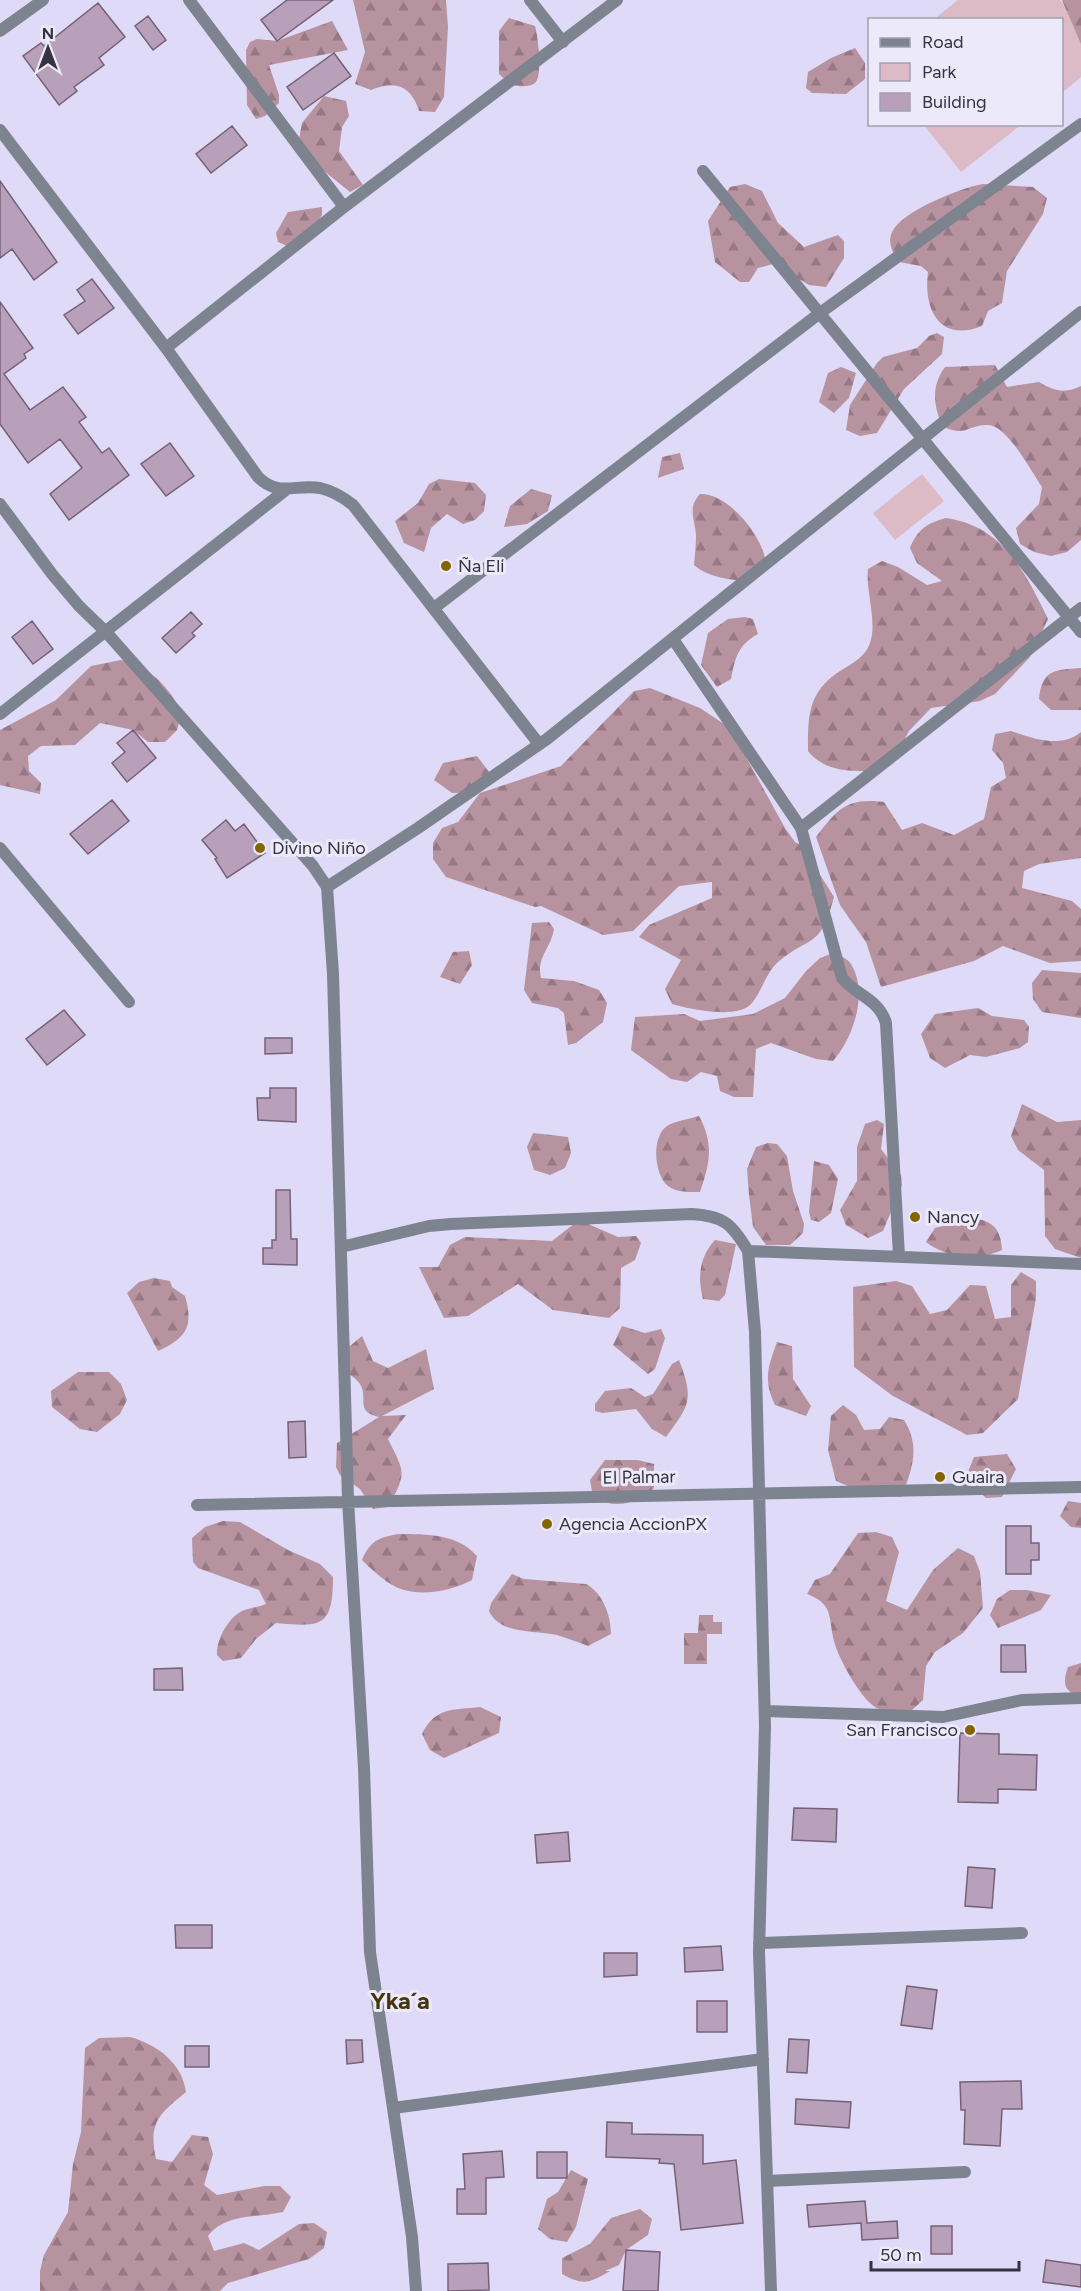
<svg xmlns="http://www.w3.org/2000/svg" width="1081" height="2291" viewBox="0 0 1081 2291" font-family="Figtree,sans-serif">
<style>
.green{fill:#dcbbc7}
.forest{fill:url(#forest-firs)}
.building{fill:#b9a0ba;stroke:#756177;stroke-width:1.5}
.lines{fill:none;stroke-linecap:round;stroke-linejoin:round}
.minor{stroke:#7d838f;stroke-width:12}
.poi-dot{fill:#856400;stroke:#ece9fb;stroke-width:2}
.labels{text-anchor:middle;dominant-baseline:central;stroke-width:6;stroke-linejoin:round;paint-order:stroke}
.poi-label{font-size:18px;fill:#35333f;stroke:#ece9fb;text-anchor:start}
.street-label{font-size:18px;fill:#35333f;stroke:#ece9fb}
.district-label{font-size:24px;font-weight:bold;fill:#46360d;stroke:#ece9fb}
</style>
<defs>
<pattern id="forest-firs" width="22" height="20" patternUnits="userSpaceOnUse" patternTransform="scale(1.5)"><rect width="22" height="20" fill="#b793a0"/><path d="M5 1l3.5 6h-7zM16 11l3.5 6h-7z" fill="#967984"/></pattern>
</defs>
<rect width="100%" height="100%" fill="#dfdaf8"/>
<path class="green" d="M958,0H1060L1081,26V77L1062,93V20H933Z
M924,125H1021L961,172Z
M922,474L944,501L895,540L873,513Z"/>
<path class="forest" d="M353,0H446L448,27L444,97L435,112L419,111C411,85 395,80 371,90L355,84L365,52Z
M1062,0H1081V44Z
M509,18L535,26C538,36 543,76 535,83C529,88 519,86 511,85L499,74V31Z
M332,21L348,50L269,65L279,95V103L265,116L256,119L247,105L246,50L250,42L257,39L277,41Z
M855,48L865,63V79L846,94L812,93L806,88L808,72L831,58Z
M324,96L346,101L349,116L342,127L339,151L363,185L350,192L313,162L299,139L302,123Z
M745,184L762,191L778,223L804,247L838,235L844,241V258L826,287L809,285L773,264L758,268L749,282H740L715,262L708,221L730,187Z
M983,184L1033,187L1047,198L1043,214L1007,271L1002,303L988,311L982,326C940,343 923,310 928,272L921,266L899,262C893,253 887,244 892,232C902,211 960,188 983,184Z
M322,207V215L303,245L290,247L278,242L276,233L288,212Z
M937,333L944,337L942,354L904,389L877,433L860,436L846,430L850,405L877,363L883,357L917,348L929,336Z
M995,365L1007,387L1039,382C1054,391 1065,394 1081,386V540L1067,552L1051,556L1034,552L1020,544L1016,528L1039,504L1042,487C1031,471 1007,425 988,425C966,425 968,437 943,427C933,406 931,386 945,367Z
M841,367L856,373L849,398L834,413L819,402L828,373Z
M680,453L684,469L658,478L662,457Z
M439,479L475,483L486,495L484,511L475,520L463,524L447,514L431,528L424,552L404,543L395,521L418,503L429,484Z
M531,489L552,495L548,511L527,524L504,527L510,506Z
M700,494C728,493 760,534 765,558L750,581C731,580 709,578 694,565C695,555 696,545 696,535C695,519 687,508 700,494Z
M946,518C1003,526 1025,572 1048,619L1030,657L995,694L980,701L931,708L909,731L893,762L880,772C852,770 827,774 808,751C808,721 807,696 833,676C843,668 858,662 866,651C881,629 865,594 868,569L882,561L898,567L927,585L942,581L917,563L910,548C918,529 927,523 946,518Z
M745,617L753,619L758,634C738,645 735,658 731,679L717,687L701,665L708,633L728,619Z
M121,660C150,666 169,687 182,713L177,730L165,742H148L133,730L100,723L75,745L41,746L28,756L29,771L41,783L40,794L0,785V730L56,700L91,666Z
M1081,668V710H1051L1039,699C1042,669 1055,670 1081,668Z
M650,688L700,708L730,728L785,828L795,842L802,846L834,897C819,952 811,933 776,964C766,974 761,992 752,1003C739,1020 689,1009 672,1004L665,989L681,960L639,937L649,925L712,898V882L679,886L633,931L603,935L541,906L535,907L446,877L433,859V843L442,828L458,822L480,793L561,766L634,691Z
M1011,731C1032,738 1061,749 1081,732V858L1039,864L1024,871L1022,888L1072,901L1081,909V961L1050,963L1003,946L974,961L881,987L866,942L840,905L816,837C837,809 847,797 884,802L902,830L922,823L954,835L984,819L991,787L1006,778L1003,763L992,750L995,734Z
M477,756L489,772L474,792L452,793L434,780L443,763Z
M549,922L554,929C551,948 536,958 541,978L574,981L599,990L607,1003L603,1022L576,1043L568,1045L564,1013L558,1008L532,1003L524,990L532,923Z
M469,951L472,965L460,984L440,977L453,952Z
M836,952C840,956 848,959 851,964C869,993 853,1038 833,1061L816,1059L771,1043L756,1049L753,1097H734L720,1091L717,1076L701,1072L687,1082L671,1079L631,1050L635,1017L684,1014L700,1021L753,1014L785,998L806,971L820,958Z
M1042,970L1081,973V1018L1042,1012L1033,999L1032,983Z
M978,1008L992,1016L1024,1020L1029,1027L1028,1042L1020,1048L986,1057L970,1055L945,1068L930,1058L921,1034L935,1014Z
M1022,1104L1057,1122L1081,1120V1258L1055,1249L1045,1236L1044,1170L1018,1150L1011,1136Z
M699,1116C714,1144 710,1163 700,1192C690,1192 677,1193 668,1186C654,1175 651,1137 667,1126C675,1121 689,1119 699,1116Z
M877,1120L884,1124L881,1149L901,1175L902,1185L883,1231L868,1238L846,1225L840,1210L857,1181V1147L865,1124Z
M533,1133L568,1137L571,1153L565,1168L550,1175L534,1170L527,1147Z
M768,1143L777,1144L787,1156L793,1191L804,1224L803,1233L790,1245H766L753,1227L749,1195L747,1169L756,1147Z
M814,1161L829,1165L838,1179L831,1213L819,1222L811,1220L809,1212Z
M973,1218C993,1221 1001,1229 1002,1250C979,1261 946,1258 926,1242L935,1228Z
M579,1220L618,1237L636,1236L641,1243L635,1260L621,1268L620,1308L609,1318L553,1310L518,1284L468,1316L444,1318L419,1267H438L450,1245L465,1237L552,1241Z
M715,1240L736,1244L725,1295L719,1301L703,1299C697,1277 700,1256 715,1240Z
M1021,1272L1036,1281V1298L1018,1399L983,1433L967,1435L893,1396L854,1367L853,1287L896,1281L912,1286L930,1314L947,1310L970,1285L986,1286L995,1319L1011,1317V1285Z
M154,1278L170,1281L172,1287L185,1296C194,1327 186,1338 158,1351L127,1293L139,1282Z
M622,1326L645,1333L661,1329L665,1338L655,1369L648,1374L613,1345Z
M362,1336L373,1361L388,1368L426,1349L434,1389L382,1416L406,1415L388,1439C405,1473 407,1473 388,1507L373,1509L360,1489L340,1475L336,1467L337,1443L379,1417C354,1411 369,1399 360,1384C356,1378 346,1372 341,1368L344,1351Z
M777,1342L792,1346L793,1379L811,1406L806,1416L775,1405C763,1380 768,1367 777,1342Z
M679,1360C694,1399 690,1405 666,1437L652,1429L636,1409L603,1413L595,1411V1404L605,1391L631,1388L645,1397L653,1394L672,1364Z
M78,1372H109L121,1384L127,1400L120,1414L97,1432L80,1429L52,1407L51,1391Z
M843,1405L856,1415L864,1430L880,1429L889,1417L904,1420C921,1446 912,1471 901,1497L867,1494L836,1481L828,1450L831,1416Z
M1007,1454L1016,1469L1002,1497L986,1498L974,1486L968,1472L974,1457Z
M605,1460H638L654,1464V1488C636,1504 615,1510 593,1497L590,1480Z
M1068,1501L1081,1503V1528L1071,1527L1060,1516Z
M223,1521L240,1522L288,1550L320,1564L333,1577C333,1628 321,1627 276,1623L256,1639L241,1658L223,1661L217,1655C216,1640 228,1618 242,1611C249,1608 259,1607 266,1604L259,1590L198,1568L193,1562L192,1538L205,1527Z
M876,1532L892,1537L899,1552L886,1601L907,1610L933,1570L958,1548L974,1556L980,1572L983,1608L963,1633L935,1652L926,1666L923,1700L911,1711C901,1710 888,1712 879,1709C863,1704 838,1658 834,1641C828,1617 834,1604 807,1594L815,1580L830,1574L858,1533Z
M399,1534C427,1534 458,1534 477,1556L472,1580C454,1590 425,1596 404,1590C389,1586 372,1570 362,1560C370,1541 379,1537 399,1534Z
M512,1574L524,1579L586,1584C603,1593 611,1616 611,1634L588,1646C578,1642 567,1638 557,1635C535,1630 500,1635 489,1611L491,1603Z
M1010,1590H1027L1051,1595L1041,1610L998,1628L990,1615L997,1599Z
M699,1615H713V1622H722V1634H707V1664H684V1633H698Z
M1081,1663V1698C1064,1690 1062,1684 1068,1667Z
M480,1707L501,1717L499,1733L444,1758L430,1750L422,1734C435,1707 453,1710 480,1707Z
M130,2037C158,2045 182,2063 186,2092C159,2114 148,2123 156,2159L172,2162L192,2135L208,2137L213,2154L204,2185L217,2195L264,2186H280L291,2197L283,2212C257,2218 226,2213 208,2236L214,2251L244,2243L259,2250L299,2224L314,2223L327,2232L324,2248L309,2259L228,2283L220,2291H40V2271L44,2255L68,2212L73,2164L81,2132L85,2048L99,2038Z
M571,2170L588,2179L576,2227L567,2242L550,2239L538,2229L547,2199L558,2192Z
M640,2209L652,2219L648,2235L626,2250L619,2265L605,2271H610C590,2283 583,2286 562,2274V2258L590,2244L611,2218Z"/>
<path class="building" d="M287,0H333L277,41L261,20Z
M98,3L125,37L99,58L104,65L74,87L77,91L59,105L23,56L41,43L44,46Z
M148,16L166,40L153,50L135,26Z
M334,53L351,76L303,110L287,87Z
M232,126L247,145L211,173L196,154Z
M0,181L57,262L34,280L12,249L0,258Z
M92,279L114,308L78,334L64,315L85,301L77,290Z
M0,302L33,348L24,354L26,358L4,374L30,410L63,387L86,417L79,422L102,453L109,448L129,475L69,520L50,494L82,468L60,439L28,463L0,424Z
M170,443L194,476L166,496L141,464Z
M191,612L202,624L192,633L195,636L176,653L162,638Z
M32,621L53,649L33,664L12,637Z
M133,730L156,758L127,782L112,763L125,752L117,743Z
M112,800L129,821L88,854L70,834Z
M226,820L235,831L244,824L265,853L227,878L215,859L217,858L202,840Z
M64,1010L85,1035L47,1065L26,1039Z
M265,1038H292V1053L265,1054Z
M270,1088H296V1122L258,1120L257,1098H270Z
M276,1190H290L291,1239H297V1265L263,1264V1248H272V1240H276Z
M305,1421L306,1457L289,1458L288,1422Z
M1006,1526H1031V1543H1039V1560H1031V1574H1006Z
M1001,1645H1025L1026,1672H1001Z
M182,1668L183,1690H154V1669Z
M960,1733L999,1734V1754L1037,1755L1036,1790L998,1789V1803L958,1802Z
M794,1808L837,1809L836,1842L792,1840Z
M568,1832L570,1861L537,1863L535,1835Z
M968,1867L995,1869L992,1908L965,1906Z
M175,1925H212V1948H176Z
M721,1946L723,1970L685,1972L684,1948Z
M604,1953H637V1975L604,1977Z
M907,1986L937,1990L932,2029L901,2025Z
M697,2001H727V2032H697Z
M789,2039L809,2040L807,2073L787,2072Z
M346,2040H362L363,2062L347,2064Z
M185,2046H209V2067H185Z
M1021,2081L1022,2109H1002L1000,2146L964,2144L965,2110H961L960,2082Z
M796,2099L851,2102L849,2128L795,2124Z
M607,2122L632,2123V2134L703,2135V2164L736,2160L743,2223L681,2230L674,2164L659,2163L660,2159L606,2157Z
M502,2151L504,2177L486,2178V2214H457V2189H465L463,2154Z
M537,2152H567V2178H537Z
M865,2201L867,2223L897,2221L898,2238L862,2240L861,2223L809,2227L807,2205Z
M931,2226H952V2254H931Z
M626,2250L660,2252L658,2291H623Z
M1046,2260L1081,2265V2287L1043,2282Z
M488,2263L489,2290L448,2291V2264Z"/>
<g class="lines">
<path class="minor" d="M189,0L344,207
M530,0L563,42
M0,31L43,0
M0,130L166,348L258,477C278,497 295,484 320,488C333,491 343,497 353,505L539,744
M703,171L1081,632
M166,348L344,207L617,0
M0,504L52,574L79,606L106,632L313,866L327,887L333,974L348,1500L364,1768L370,1952L412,2237L416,2291
M434,608L820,313L1081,124
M673,639L801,828L842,978C857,996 879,999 886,1023L899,1256
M0,714L287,489
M801,828L1081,608
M0,848L129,1002
M327,887L418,828L547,739L1081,312
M341,1247L429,1226L451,1224L692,1214C724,1216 732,1224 748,1251L1081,1264
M748,1251L755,1332L765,1726L759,1953L771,2291
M197,1505L1081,1487
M765,1711L943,1717L1022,1700L1081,1698
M759,1943L1022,1933
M393,2108L763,2059
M767,2181L965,2172"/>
</g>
<g class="poi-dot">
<circle cx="446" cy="566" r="6"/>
<circle cx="260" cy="848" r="6"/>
<circle cx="915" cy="1217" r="6"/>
<circle cx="940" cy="1477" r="6"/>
<circle cx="547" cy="1524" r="6"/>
<circle cx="970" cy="1730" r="6"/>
</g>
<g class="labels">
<g class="poi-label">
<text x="458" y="566">Ña Eli</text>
<text x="272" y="848">Divino Niño</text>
<text x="927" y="1217">Nancy</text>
<text x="952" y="1477">Guaira</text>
<text x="559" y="1524">Agencia AccionPX</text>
<text x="958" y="1730" text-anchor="end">San Francisco</text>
</g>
<g class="street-label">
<text transform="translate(639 1477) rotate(-1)">El Palmar</text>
</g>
<g class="district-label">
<text x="400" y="2000">Yka´a</text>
</g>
</g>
<rect x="868" y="18" width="195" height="108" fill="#ece9fb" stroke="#a3a0b0" stroke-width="1.5"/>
<rect x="880" y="38" width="30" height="9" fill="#7d838f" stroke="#a3a0b0" stroke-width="1.5"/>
<text x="922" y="48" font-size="18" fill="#35333f">Road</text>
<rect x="880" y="63" width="30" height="18" fill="#dcbbc7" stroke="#a3a0b0" stroke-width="1.5"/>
<text x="922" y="78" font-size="18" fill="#35333f">Park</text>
<rect x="880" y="93" width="30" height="18" fill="#b9a0ba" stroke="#a3a0b0" stroke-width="1.5"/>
<text x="922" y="108" font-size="18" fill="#35333f">Building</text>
<g transform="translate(48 48)" stroke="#ece9fb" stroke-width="4.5" paint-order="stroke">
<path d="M0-4.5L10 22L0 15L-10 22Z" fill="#35333f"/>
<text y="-9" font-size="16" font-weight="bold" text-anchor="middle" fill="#35333f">N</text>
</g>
<path d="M871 2261v9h148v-9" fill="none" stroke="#35333f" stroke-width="3"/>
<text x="880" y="2261" font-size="18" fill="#35333f" stroke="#ece9fb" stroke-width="4.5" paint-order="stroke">50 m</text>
</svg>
